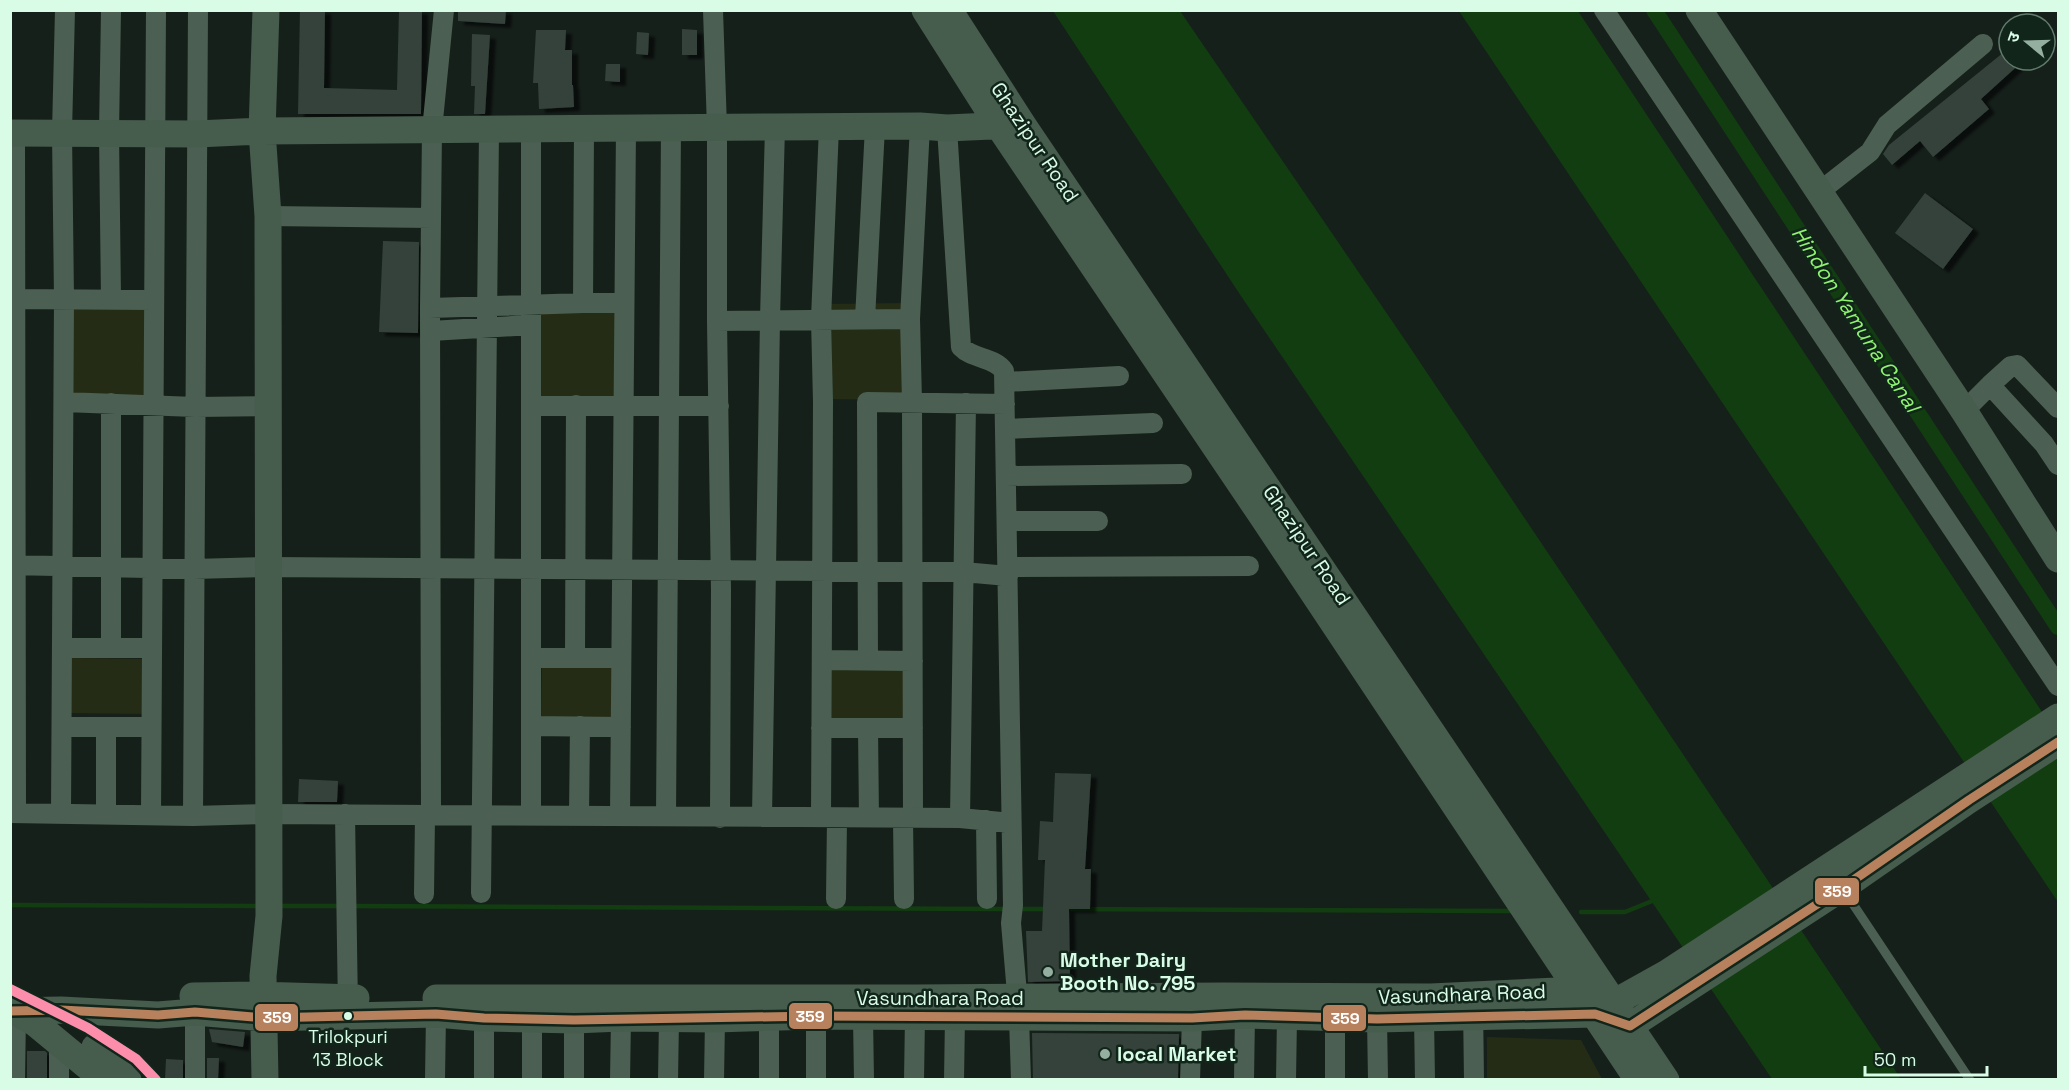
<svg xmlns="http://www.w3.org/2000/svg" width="2069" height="1090" viewBox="0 0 2069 1090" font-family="'Space Grotesk','Noto Sans Devanagari',sans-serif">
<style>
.green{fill:#252c16}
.water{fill:#123d10}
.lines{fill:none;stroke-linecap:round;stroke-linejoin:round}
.stream{stroke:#123d10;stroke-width:4.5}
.canal{stroke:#123d10;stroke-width:16}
.building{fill:#34423a;filter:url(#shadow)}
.lane{stroke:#4b6052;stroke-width:9}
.street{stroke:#4b6052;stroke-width:20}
.secondary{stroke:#465c4d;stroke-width:27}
.bus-1-casing{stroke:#11251a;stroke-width:14}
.bus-1{stroke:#b6815c;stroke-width:9}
.metro-1-casing{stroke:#11251a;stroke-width:15}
.metro-1{stroke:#fc8eac;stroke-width:10}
.poi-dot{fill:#94af9f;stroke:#11251a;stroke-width:2}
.bus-dot{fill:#d8fce6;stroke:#11251a;stroke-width:2}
.labels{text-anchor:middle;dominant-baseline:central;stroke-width:5;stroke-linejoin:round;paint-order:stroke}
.bus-label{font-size:18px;fill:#d8fce6;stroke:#11251a}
.street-label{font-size:20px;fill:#d8fce6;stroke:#11251a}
.poi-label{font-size:20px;font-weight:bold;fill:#d8fce6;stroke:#11251a;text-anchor:start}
.water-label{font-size:21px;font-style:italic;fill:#8ff36f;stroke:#11251a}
.line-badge{stroke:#11251a;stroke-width:2}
.badge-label{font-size:16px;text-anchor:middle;font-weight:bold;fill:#fff}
</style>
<defs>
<filter id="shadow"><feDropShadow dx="6" dy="4" stdDeviation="1.5" flood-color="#0009"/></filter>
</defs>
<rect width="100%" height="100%" fill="#16201b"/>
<path class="green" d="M153,303L152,400L68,399L69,304Z
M910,303L909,400L825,399L826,304Z
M625,305L624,402L540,401V306Z
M71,658L148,659L147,714L70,713Z
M542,663L619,664L618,719L541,718Z
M827,665L904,666L903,721L826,720Z
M1487,1037L1581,1040L1602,1079H1487Z"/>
<path class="water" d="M1053,11H1180L1405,340L1901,1079H1772L1241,296Z
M1459,11H1578L2058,736V902Z"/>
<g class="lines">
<path class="stream" d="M10,905L260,906
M277,906H341
M352,906L1007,909
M1018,909H1049
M1063,909L1512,911
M1581,912H1625L1657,899"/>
<path class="canal" d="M1654,10L2058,627"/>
</g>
<path class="building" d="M300,10H325L324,88L397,90L399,10H422L421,114H298Z
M458,10H506L505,24L458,21Z
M682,29L697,30V55H682Z
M536,30H566L565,50H572V85H573L574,107L539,109L538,83H533Z
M637,32L649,33L648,55L636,54Z
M472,34L490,35L485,114H474L475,86H471Z
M2009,48V60H2024L1981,99L1989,109L1933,157L1920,141L1892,165L1883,154L1889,145Z
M606,64H620V82L605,81Z
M1925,193L1973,229L1943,269L1895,233Z
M383,241L419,242L418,333L379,332Z
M1055,773L1091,774L1085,869H1091L1090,909H1069L1070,981L1028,982L1026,931H1042L1045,860H1038L1040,821L1053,822Z
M299,779L338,781L337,802H298Z
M209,1029L245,1032L243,1047L212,1042Z
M1032,1033L1179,1034L1178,1080H1033Z
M27,1051H45L47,1053V1080H27Z
M207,1058H219L218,1080H207Z
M166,1059L183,1060V1080H165Z"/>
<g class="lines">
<path class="lane" d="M1843,889L1970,1080"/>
<path class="street" d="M111,10L109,132L111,299
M713,10L717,128V321L721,590L720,818
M1604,10L2058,686
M947,128L961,347C972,359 995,357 1004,371L1013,905L1011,923L1019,1017L1021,1080
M15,133L16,813
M1819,192L1870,152L1887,125L1983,44
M268,216L431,218
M10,299L154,300
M583,303L584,129
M430,308L583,303H624
M865,319L875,127
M717,321L910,319
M431,331L531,325
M1005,382L1119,376
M64,402L195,407L268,406
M531,406H719
M2058,408L2017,365L2011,366L1990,385L2044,444L2058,465
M1964,411L1990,385
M1006,429L1153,423
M1006,476L1182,474
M1007,521H1098
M10,565L194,569L268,567L963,572L1008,576
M1007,567L1249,566
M111,647V403
M62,648H152
M575,657L576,405
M531,658H621
M822,660L913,661
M868,660L867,402L1005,404
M531,726L621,727
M62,727H151
M821,728H913
M868,728L869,818
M10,813L193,816L268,814L960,818L1011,823
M61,813L64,299L62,132L65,10
M106,814V728
M151,814L156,10
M345,814L348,1009
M431,815L430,308L432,130L444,10
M531,815V129
M193,816L198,10
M579,816L580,726
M620,816L626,128
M666,816L671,128
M762,817L770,319L775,127
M821,817L823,402L821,319L829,127
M903,818L904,899
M913,818L912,402L910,319L920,126
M960,818L966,403
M986,820L987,899
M481,893L489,130
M424,894L425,815
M836,899L837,818
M1473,1004L1474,1080
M863,1017L864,1080
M484,1018V1080
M1424,1018L1425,1080
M1377,1019L1378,1080
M15,1080L16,1012
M59,1080V1042
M195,1080V1012
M435,1080L436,1014
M532,1080V1018
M574,1080V1020
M620,1080L621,1018
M668,1080L669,1019
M714,1080L715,1019
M769,1080V1018
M816,1080V1016
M914,1080L915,1017
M954,1080L955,1017
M1190,1080L1192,1018
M1244,1080L1245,1015
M1286,1080L1287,1017
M1335,1080V1017"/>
<path class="secondary" d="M925,10L998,125L1262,516L1638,1080
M949,10L1023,125L1666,1080
M1699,10L1964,411L2058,559
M10,133L197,134L262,131L775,127L920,126L947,128L1014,125
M193,996L257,995L356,998
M436,998H915L1224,996L1431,997L1578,990L1615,1002
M1615,1002L1667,973L2058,717
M10,1011L61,1010L158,1015L195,1012L264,1018L436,1014L484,1018L574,1020L621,1018L715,1019L816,1016L1192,1018L1245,1015L1377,1019L1595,1014L1630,1026
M16,1012L35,1023L104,1080
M1630,1026L1842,888L1969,800L2058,742
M95,1047L128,1080
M265,1080L263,976L269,916L268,216L262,131L266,10"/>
<g class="bus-1-casing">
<path id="bus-1" d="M10,1011L61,1010L158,1015L195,1012L264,1018L436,1014L484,1018L574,1020L816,1016L1192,1018L1245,1015L1377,1019L1595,1014L1630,1026L1842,888L1969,800L2058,742"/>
</g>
<use href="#bus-1" class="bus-1"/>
<g class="metro-1-casing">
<path id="metro-1" d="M10,989L88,1028L136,1059L156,1080"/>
</g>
<use href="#metro-1" class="metro-1"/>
</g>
<g class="poi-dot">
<circle cx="1048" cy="972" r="6"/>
<circle cx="1105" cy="1054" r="6"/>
</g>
<circle class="bus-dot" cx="348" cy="1016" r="5"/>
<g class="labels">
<g class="bus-label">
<text x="348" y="1036">Trilokpuri<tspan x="348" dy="23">13 Block</tspan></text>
</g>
<g class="street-label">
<text transform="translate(1035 142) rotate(56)">Ghazipur Road</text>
<text transform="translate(1307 545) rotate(56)">Ghazipur Road</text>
<text transform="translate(1462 994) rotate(-2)">Vasundhara Road</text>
<text x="940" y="998">Vasundhara Road</text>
</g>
<g class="poi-label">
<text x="1060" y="960">Mother Dairy<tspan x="1060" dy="23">Booth No. 795</tspan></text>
<text x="1117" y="1054">local Market</text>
</g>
<g class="water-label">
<text transform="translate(1856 319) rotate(57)">Hindon Yamuna Canal</text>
</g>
</g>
<g class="line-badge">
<rect x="1814" y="877" width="46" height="29" rx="6" fill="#b6815c"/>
<rect x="788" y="1002" width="45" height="28" rx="6" fill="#b6815c"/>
<rect x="254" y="1003" width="45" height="29" rx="6" fill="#b6815c"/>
<rect x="1322" y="1004" width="45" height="28" rx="6" fill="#b6815c"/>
</g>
<g class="badge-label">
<text x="1837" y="897">359</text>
<text x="810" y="1022">359</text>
<text x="277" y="1023">359</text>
<text x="1345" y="1024">359</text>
</g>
<rect width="2069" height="1090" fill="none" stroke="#d8fce6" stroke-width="24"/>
<g transform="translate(2027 42) rotate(289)"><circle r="28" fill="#11251a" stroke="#617b6c" stroke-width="1.5"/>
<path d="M0-4.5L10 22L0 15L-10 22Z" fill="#94af9f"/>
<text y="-9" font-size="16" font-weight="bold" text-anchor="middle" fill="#d8fce6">उ</text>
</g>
<path d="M1865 1066v9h122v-9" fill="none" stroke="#d8fce6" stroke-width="3"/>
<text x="1874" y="1066" font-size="18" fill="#d8fce6" stroke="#11251a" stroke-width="4.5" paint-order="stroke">50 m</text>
</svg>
